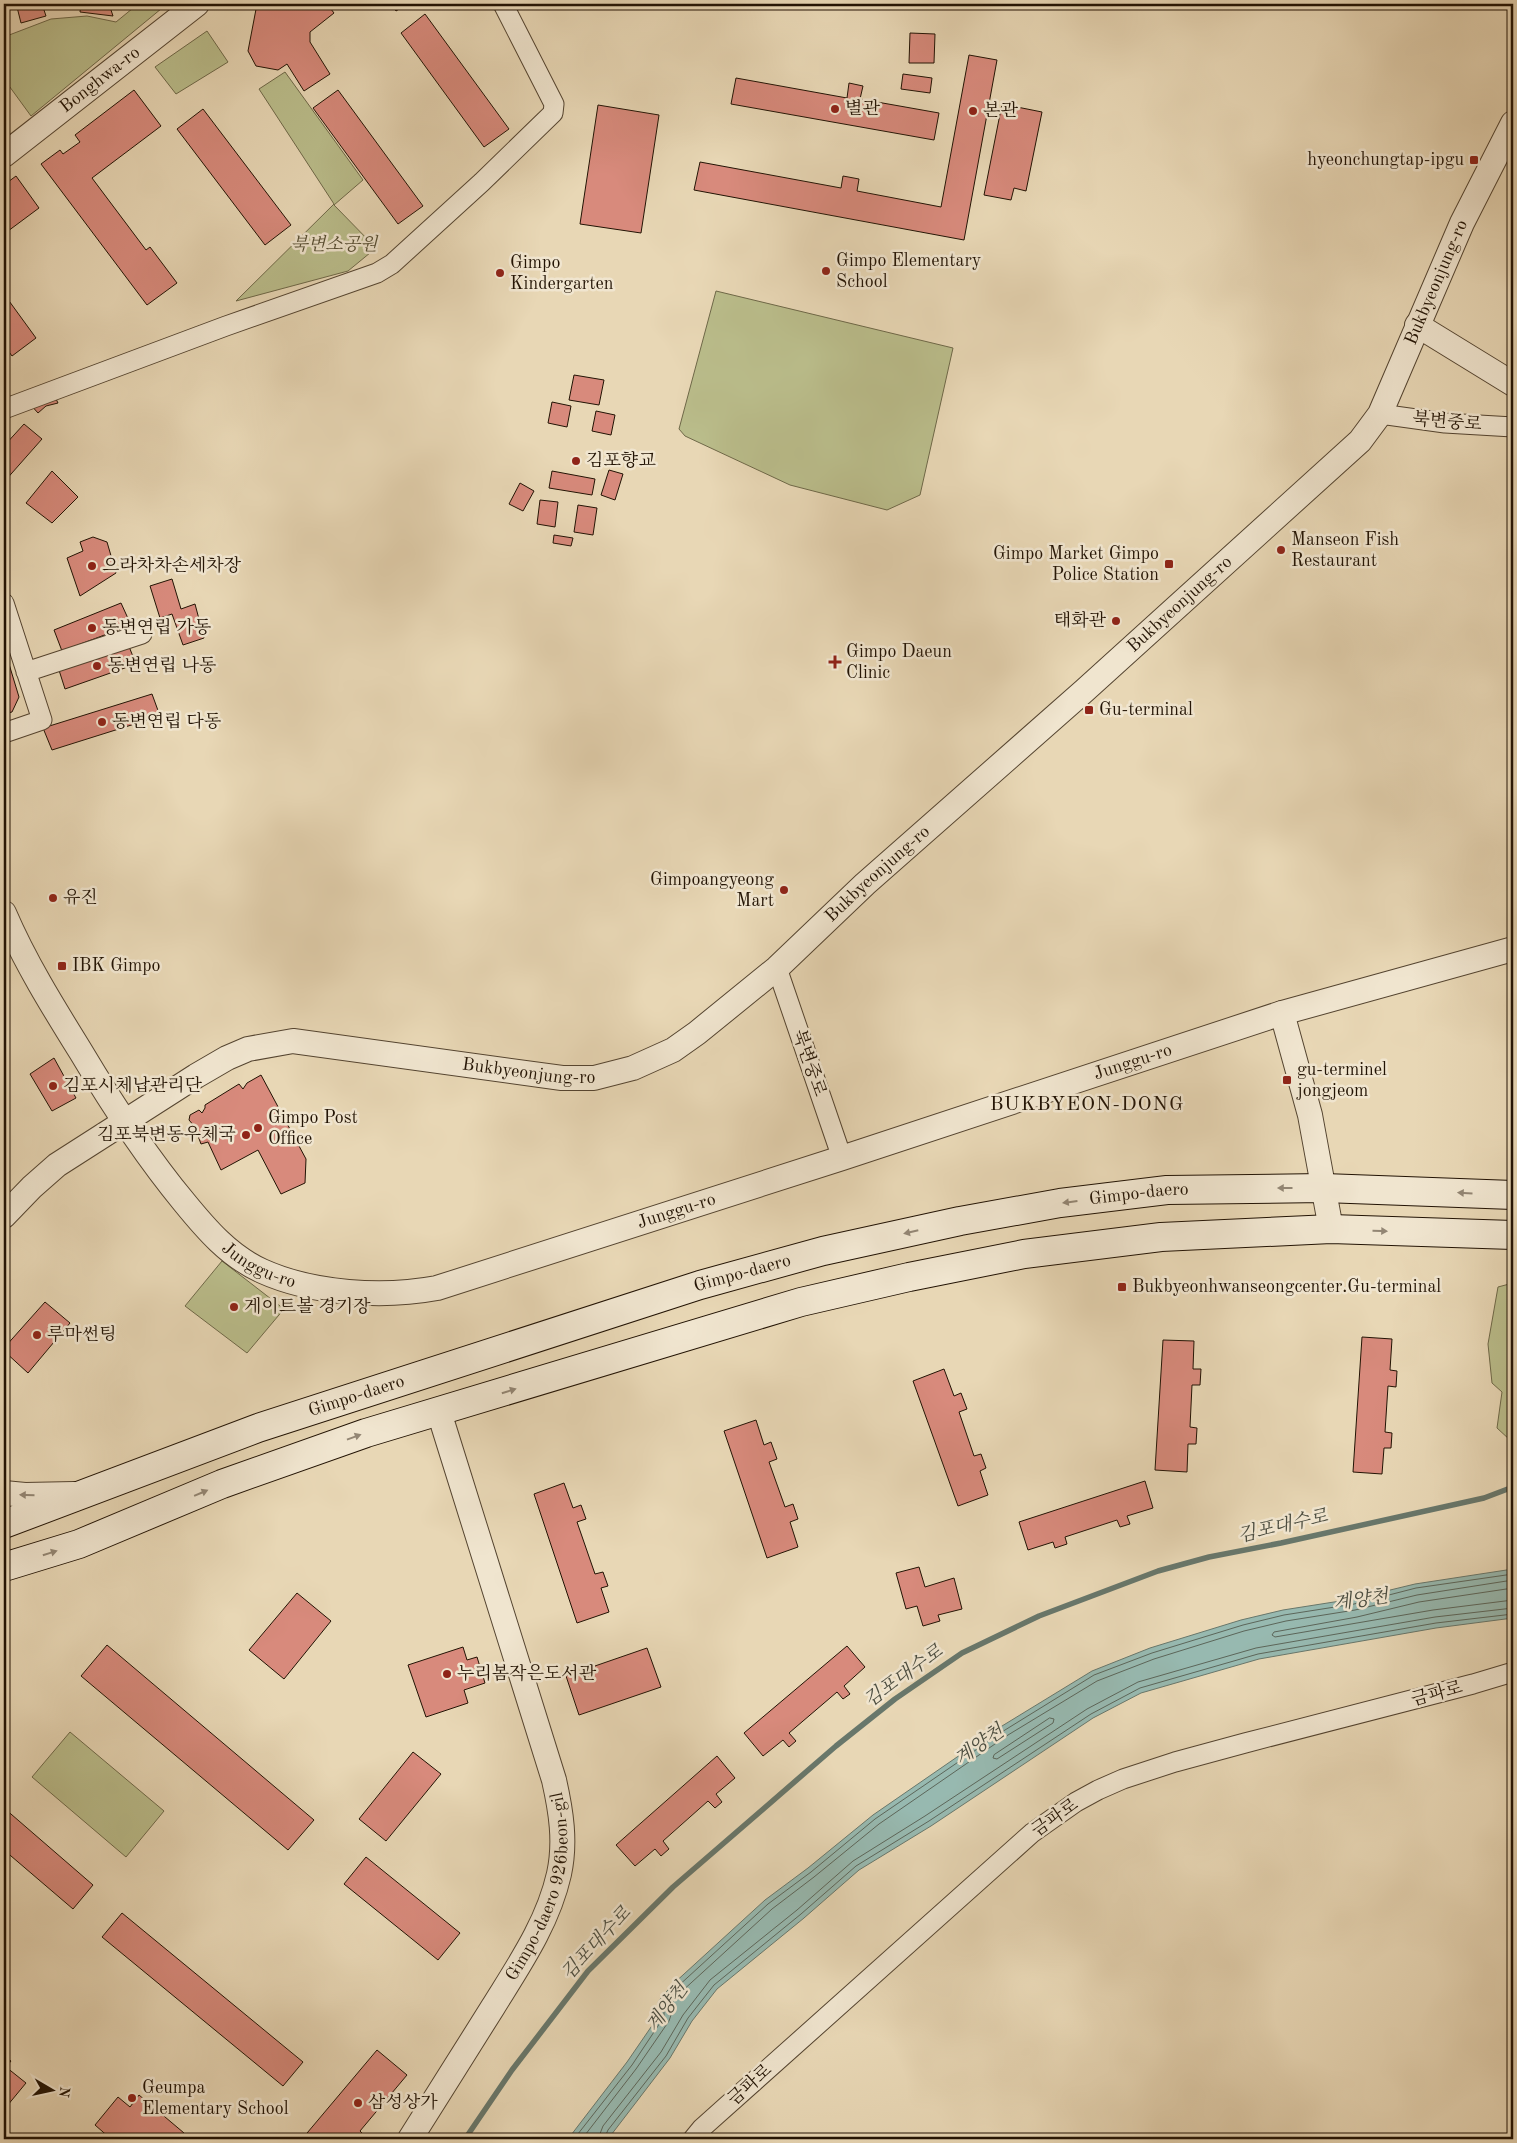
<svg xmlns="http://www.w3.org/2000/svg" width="1517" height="2143" viewBox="0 0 1517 2143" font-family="'Old Standard TT','Noto Serif KR',serif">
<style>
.green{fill:#babd8b;stroke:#6e6848}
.water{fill:#97b9b0;stroke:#68776b}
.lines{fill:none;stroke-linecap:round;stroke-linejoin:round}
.shore{stroke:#5c665a;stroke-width:1}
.stream{stroke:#68776b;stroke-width:5.5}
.building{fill:#d88a7c;stroke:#221304}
.minor-casing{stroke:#544430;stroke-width:21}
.tertiary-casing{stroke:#544430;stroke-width:26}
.secondary-casing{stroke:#221304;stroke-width:30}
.minor{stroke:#f0e5cf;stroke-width:19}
.tertiary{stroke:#f0e5cf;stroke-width:24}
.secondary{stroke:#f0e5cf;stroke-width:28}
.oneway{fill:#938674}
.poi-dot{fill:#8f2418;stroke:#f0e5cf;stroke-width:2}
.labels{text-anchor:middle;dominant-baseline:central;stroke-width:5;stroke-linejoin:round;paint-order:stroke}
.street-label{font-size:18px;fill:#221304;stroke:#f0e5cf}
.poi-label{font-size:18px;fill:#221304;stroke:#f0e5cf;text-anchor:start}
.park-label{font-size:18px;font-style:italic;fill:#574e33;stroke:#f0e5cf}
.water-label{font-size:19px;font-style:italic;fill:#4b4d40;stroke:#f0e5cf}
.quarter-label{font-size:20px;letter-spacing:1px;fill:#221304;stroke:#f0e5cf}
</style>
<rect width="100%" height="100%" fill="#e8d7b5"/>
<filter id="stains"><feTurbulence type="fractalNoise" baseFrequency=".004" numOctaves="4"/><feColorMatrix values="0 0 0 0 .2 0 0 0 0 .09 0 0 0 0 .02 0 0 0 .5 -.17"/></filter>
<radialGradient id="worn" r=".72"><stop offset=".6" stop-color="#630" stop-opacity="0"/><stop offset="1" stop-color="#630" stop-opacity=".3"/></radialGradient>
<path class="green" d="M138,4H167L31,116L4,79V37L51,19L87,16L116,22Z
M207,31L228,62L176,94L155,67Z
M285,72L363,180L334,205L376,248L348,271L236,301L334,204L259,89Z
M716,291L953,348L920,495L887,510L790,485L685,436L679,429Z
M222,1261L284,1309L247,1353L185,1306Z
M1513,1283V1439L1510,1440L1497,1428L1502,1392L1492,1383L1488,1344L1498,1287Z
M70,1732L164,1811L126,1857L32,1777Z"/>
<path class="water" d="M1513,1569V1618L1436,1628L1259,1659L1141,1693L1093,1718L931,1826L859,1870L804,1918L717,1989L692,2021L670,2058L608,2139H568L627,2062L660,2014L658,2002L672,1985L765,1900L808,1868L873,1815L1002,1726L1092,1671L1150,1648L1241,1620L1283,1610L1353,1599L1415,1584Z"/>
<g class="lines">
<path class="shore" d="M1513,1588L1419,1602L1357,1617L1274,1632L1272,1635L1275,1637L1433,1610L1513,1600
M1050,1718L1054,1719L1053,1723L997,1759L993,1758L994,1755Z
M574,2139L632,2065L664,2017V2003L676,1988L768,1904L811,1872L875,1819L1005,1730L1094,1675L1152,1653L1243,1625L1284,1615L1354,1604L1416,1588L1513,1574
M582,2139L636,2069L669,2021L671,2015L670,2005L680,1993L772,1909L814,1877L879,1824L1008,1735L1097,1681L1154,1659L1244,1631L1286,1621L1355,1610L1417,1595L1513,1580
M598,2139L603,2126L661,2052L683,2015L710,1980L797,1910L853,1861L925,1816L1087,1709L1138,1682L1256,1648L1435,1617L1513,1608
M604,2139L608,2130L666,2056L688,2018L714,1985L801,1914L856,1866L929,1821L1091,1714L1140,1688L1258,1654L1436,1623L1513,1614"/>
<path class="stream" d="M465,2139L512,2070L588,1971L673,1887L836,1746L895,1699L962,1653L1039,1616L1158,1571L1209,1557L1281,1543L1484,1498L1513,1487"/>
</g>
<path class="building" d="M29,4H42L46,16L21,23L17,7Z
M81,4H109L113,16L80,12Z
M257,4H292L295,7L298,4H327L334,13L310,32V42L330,74L304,91L287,64L278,70L256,66L248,51Z
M391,4H407L396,11Z
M425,14L509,129L484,147L401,33Z
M910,33L935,34L934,63H909Z
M969,55L997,60L964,240L694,190L700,162L841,188L843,176L859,179L857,191L941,207Z
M903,74L932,78L930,93L901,89Z
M736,78L847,98L849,83L863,86L860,99L939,113L934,140L731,104Z
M134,90L161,126L92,178L146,250L150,247L177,283L147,305L41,164L60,150L63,154L80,142L75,135Z
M338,90L423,206L398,224L313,108Z
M1002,104L1042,112L1026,191L1014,188L1011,200L984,195Z
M598,105L659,115L641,233L580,224Z
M203,109L291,225L265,245L177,129Z
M16,176L39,208L4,234V185Z
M4,294L36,338L12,356L4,345Z
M574,375L604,380L599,405L569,400Z
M54,395L58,403L46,406L38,413L29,403Z
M552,402L571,406L567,427L548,423Z
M596,411L615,415L611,435L592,431Z
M24,424L42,439L4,482V446Z
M609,470L623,474L615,500L601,495Z
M52,471L78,497L52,523L26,503Z
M552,471L595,479L592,495L549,488Z
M520,483L534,491L523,511L509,504Z
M540,500L558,502L555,527L537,524Z
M578,505L597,508L593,535L574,532Z
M554,535L573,538L571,546L553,543Z
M93,537L107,542L116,573L80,596L67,558L83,551L80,542Z
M172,579L181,609L195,604L204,638L183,645L172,614L160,618L150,586Z
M121,603L131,625L62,651L54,630Z
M128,644L136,664L65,689L58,667Z
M9,664L19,697L12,712L4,714V665Z
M152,694L160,716L52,750L43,728Z
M54,1058L76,1098L52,1111L30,1074Z
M261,1075L306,1159L305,1183L281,1194L258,1150L221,1170L208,1142L201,1144L198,1136L201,1134L189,1120L190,1115L199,1110L202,1113L205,1108V1105L239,1084L243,1089L247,1083Z
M45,1302L70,1323L28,1373L4,1351V1348Z
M1362,1337L1392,1339L1390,1370L1397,1371L1396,1387L1388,1386L1385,1432L1392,1433L1391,1448H1384L1382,1474L1353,1472Z
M1163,1340L1194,1341L1193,1369H1201L1200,1385H1192L1190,1427L1197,1428L1196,1444H1188L1187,1472L1155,1470Z
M944,1369L954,1396L961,1393L967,1409L959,1412L974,1456L981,1454L986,1468L980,1471L988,1495L958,1506L913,1381Z
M756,1420L764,1445L771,1442L777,1459L769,1462L785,1507L793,1504L798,1519L790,1522L798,1547L767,1558L724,1431Z
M1145,1481L1153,1508L1127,1516L1130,1524L1120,1527L1117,1520L1065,1537L1067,1544L1055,1548L1053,1542L1028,1550L1019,1522Z
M564,1483L573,1508L581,1505L586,1519L577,1522L595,1574L603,1572L608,1586L601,1588L609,1612L577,1623L534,1494Z
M919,1567L925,1587L954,1578L962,1609L938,1615L940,1621L923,1626L917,1606L906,1609L896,1573Z
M297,1593L331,1621L284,1679L249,1650Z
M107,1645L314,1820L288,1850L81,1676Z
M847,1646L865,1667L844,1686L850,1694L843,1699L837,1692L789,1733L796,1741L789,1747L783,1740L763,1756L744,1733Z
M463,1647L467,1660L477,1657L485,1683L464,1690L468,1703L426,1717L408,1665Z
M647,1648L661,1687L579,1715L566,1676Z
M413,1752L441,1774L386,1841L359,1819Z
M717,1756L735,1778L716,1794L722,1802L715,1808L708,1801L663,1841L669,1849L661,1856L655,1849L635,1866L616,1845Z
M4,1808L93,1885L73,1909L4,1850Z
M366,1857L460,1933L438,1960L344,1884Z
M122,1913L303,2062L283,2086L102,1937Z
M377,2050L407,2075L360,2131L364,2135L361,2139H302Z
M4,2056L11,2061L6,2067L26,2083L7,2106L4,2103Z
M139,2095L184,2133L178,2139H111L95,2125L118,2097L130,2107Z"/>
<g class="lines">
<g class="minor-casing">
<path id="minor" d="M4,409L226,326L377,273L392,264L482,182L553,113L554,104L503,4
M1380,414L1445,423L1513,427
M4,603L42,720L4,733
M26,672L142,634
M777,968L842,1158
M693,2139L702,2128L1032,1833L1076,1802L1098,1790L1123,1779L1175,1762L1245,1743L1473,1684L1513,1672"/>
</g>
<g class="tertiary-casing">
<g id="tertiary">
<path id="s1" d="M4,155L197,4"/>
<path d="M1417,325L1513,384"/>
<path id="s2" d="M4,913C25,962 53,1007 81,1052C112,1104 145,1155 184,1202C206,1229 229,1256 262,1271C313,1294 383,1298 437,1288L842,1158L1282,1013L1513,949"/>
<path d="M1282,1013L1310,1115L1331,1229"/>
<path id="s3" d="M4,1216L32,1187L57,1165L196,1076L227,1058L248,1049L293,1041L562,1078H594L633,1068L673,1050L697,1033L777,968L865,884L1084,691L1360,441L1380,414L1462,223L1513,123"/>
<path d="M4,1493L25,1495L74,1494"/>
<path id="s4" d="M410,2139C438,2095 465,2051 493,2007C519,1965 548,1923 559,1874C566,1842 561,1811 554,1780L439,1412"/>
</g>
</g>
<g class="secondary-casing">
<g id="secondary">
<path id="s5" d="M4,1524L258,1428L700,1285L823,1251L960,1221L1060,1203L1167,1190L1324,1188L1513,1195"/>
<path d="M4,1567L79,1544L222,1484L366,1433L801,1302L909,1277L1024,1254L1161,1237L1331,1229L1513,1235"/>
</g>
</g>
<use href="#minor" class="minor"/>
<use href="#tertiary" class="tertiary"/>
<use href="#secondary" class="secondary"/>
</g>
<defs><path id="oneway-solid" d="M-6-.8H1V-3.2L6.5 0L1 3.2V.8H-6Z" transform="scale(1.25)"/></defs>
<g class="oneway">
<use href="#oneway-solid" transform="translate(1285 1188) rotate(-180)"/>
<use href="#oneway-solid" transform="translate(1465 1193) rotate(-177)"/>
<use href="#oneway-solid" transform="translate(1070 1202) rotate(173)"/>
<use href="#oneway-solid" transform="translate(1380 1231) rotate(2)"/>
<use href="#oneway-solid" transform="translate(911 1232) rotate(167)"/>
<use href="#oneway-solid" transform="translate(509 1391) rotate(-17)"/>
<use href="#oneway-solid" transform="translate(354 1437) rotate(-20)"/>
<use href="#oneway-solid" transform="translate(201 1493) rotate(-23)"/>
<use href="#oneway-solid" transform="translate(27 1495) rotate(-179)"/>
<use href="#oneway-solid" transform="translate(50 1553) rotate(-17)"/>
</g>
<g class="poi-dot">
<circle cx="835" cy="109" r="5"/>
<circle cx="973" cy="111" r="5"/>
<rect x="1469" y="155" width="10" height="10" rx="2.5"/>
<circle cx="826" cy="271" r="5"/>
<circle cx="500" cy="273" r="5"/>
<circle cx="576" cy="461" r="5"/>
<circle cx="1281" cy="550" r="5"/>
<rect x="1164" y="559" width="10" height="10" rx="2.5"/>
<circle cx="92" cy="566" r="5"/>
<circle cx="1116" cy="621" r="5"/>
<circle cx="92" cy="628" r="5"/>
<path d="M832.5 654.5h5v5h5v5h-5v5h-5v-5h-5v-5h5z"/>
<circle cx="97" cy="666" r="5"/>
<rect x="1084" y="705" width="10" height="10" rx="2.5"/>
<circle cx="102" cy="722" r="5"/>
<circle cx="784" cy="890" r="5"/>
<circle cx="53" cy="898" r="5"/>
<rect x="57" y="961" width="10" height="10" rx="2.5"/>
<rect x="1282" y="1075" width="10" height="10" rx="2.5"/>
<circle cx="53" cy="1086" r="5"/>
<circle cx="258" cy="1128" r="5"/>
<circle cx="246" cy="1135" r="5"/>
<rect x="1117" y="1282" width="10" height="10" rx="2.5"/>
<circle cx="234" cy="1307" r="5"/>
<circle cx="37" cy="1335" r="5"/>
<circle cx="447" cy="1674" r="5"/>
<circle cx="132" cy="2098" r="5"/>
<circle cx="358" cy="2103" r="5"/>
</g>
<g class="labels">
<g class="street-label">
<text stroke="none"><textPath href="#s1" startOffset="122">Bonghwa-ro</textPath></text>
<text stroke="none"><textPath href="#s3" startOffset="1826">Bukbyeonjung-ro</textPath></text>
<text transform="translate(1447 422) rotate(5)">북변중로</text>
<text stroke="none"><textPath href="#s3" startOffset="1406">Bukbyeonjung-ro</textPath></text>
<text stroke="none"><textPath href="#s3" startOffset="1001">Bukbyeonjung-ro</textPath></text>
<text stroke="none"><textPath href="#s2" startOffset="1356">Junggu-ro</textPath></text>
<text transform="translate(809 1063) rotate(71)">북변중로</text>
<text stroke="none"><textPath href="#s3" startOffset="581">Bukbyeonjung-ro</textPath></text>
<text stroke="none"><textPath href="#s5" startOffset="1185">Gimpo-daero</textPath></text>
<text stroke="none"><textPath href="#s2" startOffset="876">Junggu-ro</textPath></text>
<text stroke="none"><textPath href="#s2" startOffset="441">Junggu-ro</textPath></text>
<text stroke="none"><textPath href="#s5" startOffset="780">Gimpo-daero</textPath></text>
<text stroke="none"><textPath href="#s5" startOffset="375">Gimpo-daero</textPath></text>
<text transform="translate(1437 1694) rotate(-15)">금파로</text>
<text transform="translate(1055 1818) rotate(-35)">금파로</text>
<text stroke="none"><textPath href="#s4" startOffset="288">Gimpo-daero 926beon-gil</textPath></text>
<text transform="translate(750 2085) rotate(-42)">금파로</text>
</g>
<g class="poi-label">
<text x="845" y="109">별관</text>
<text x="983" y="111">본관</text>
<text x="1464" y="160" text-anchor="end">hyeonchungtap-ipgu</text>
<text x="836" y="261">Gimpo Elementary<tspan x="836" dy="21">School</tspan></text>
<text x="510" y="263">Gimpo<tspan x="510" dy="21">Kindergarten</tspan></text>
<text x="586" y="461">김포향교</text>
<text x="1291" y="540">Manseon Fish<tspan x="1291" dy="21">Restaurant</tspan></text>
<text x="1159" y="554" text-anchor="end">Gimpo Market Gimpo<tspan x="1159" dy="21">Police Station</tspan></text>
<text x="102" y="566">으라차차손세차장</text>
<text x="1106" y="621" text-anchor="end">태화관</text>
<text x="102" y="628">동변연립 가동</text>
<text x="846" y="652">Gimpo Daeun<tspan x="846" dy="21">Clinic</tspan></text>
<text x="107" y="666">동변연립 나동</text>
<text x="1099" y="710">Gu-terminal</text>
<text x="112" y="722">동변연립 다동</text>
<text x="774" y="880" text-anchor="end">Gimpoangyeong<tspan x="774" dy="21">Mart</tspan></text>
<text x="63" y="898">유진</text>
<text x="72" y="966">IBK Gimpo</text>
<text x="1297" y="1070">gu-terminel<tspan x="1297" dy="21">jongjeom</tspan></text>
<text x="63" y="1086">김포시체납관리단</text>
<text x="268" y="1118">Gimpo Post<tspan x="268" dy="21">Office</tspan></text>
<text x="236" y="1135" text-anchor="end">김포북변동우체국</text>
<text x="1132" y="1287">Bukbyeonhwanseongcenter.Gu-terminal</text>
<text x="244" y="1307">게이트볼 경기장</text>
<text x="47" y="1335">루마썬팅</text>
<text x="457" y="1674">누리봄작은도서관</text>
<text x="142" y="2088">Geumpa<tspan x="142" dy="21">Elementary School</tspan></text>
<text x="368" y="2103">삼성상가</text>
</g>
<g class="park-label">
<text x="334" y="245">북변소공원</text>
</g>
<g class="water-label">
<text transform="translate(1283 1527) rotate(-13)">김포대수로</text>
<text transform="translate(1361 1601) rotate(-8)">계양천</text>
<text transform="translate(904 1677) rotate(-36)">김포대수로</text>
<text transform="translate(980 1746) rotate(-35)">계양천</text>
<text transform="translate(597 1944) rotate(-47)">김포대수로</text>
<text transform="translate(668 2008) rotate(-53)">계양천</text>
</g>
<g class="quarter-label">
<text x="1087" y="1105">BUKBYEON-DONG</text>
</g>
</g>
<rect width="1517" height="2143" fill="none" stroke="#e8d7b5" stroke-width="20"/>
<rect x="5" y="5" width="1507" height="2133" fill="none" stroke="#221304" stroke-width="2.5"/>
<rect x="10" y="10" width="1497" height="2123" fill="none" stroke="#221304"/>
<g transform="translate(52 2090) rotate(99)" stroke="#f0e5cf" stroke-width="4" paint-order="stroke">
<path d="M0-4L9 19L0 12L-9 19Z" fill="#221304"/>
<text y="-8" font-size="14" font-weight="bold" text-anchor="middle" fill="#221304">N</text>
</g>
<rect width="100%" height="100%" filter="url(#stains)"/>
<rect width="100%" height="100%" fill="url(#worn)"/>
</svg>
